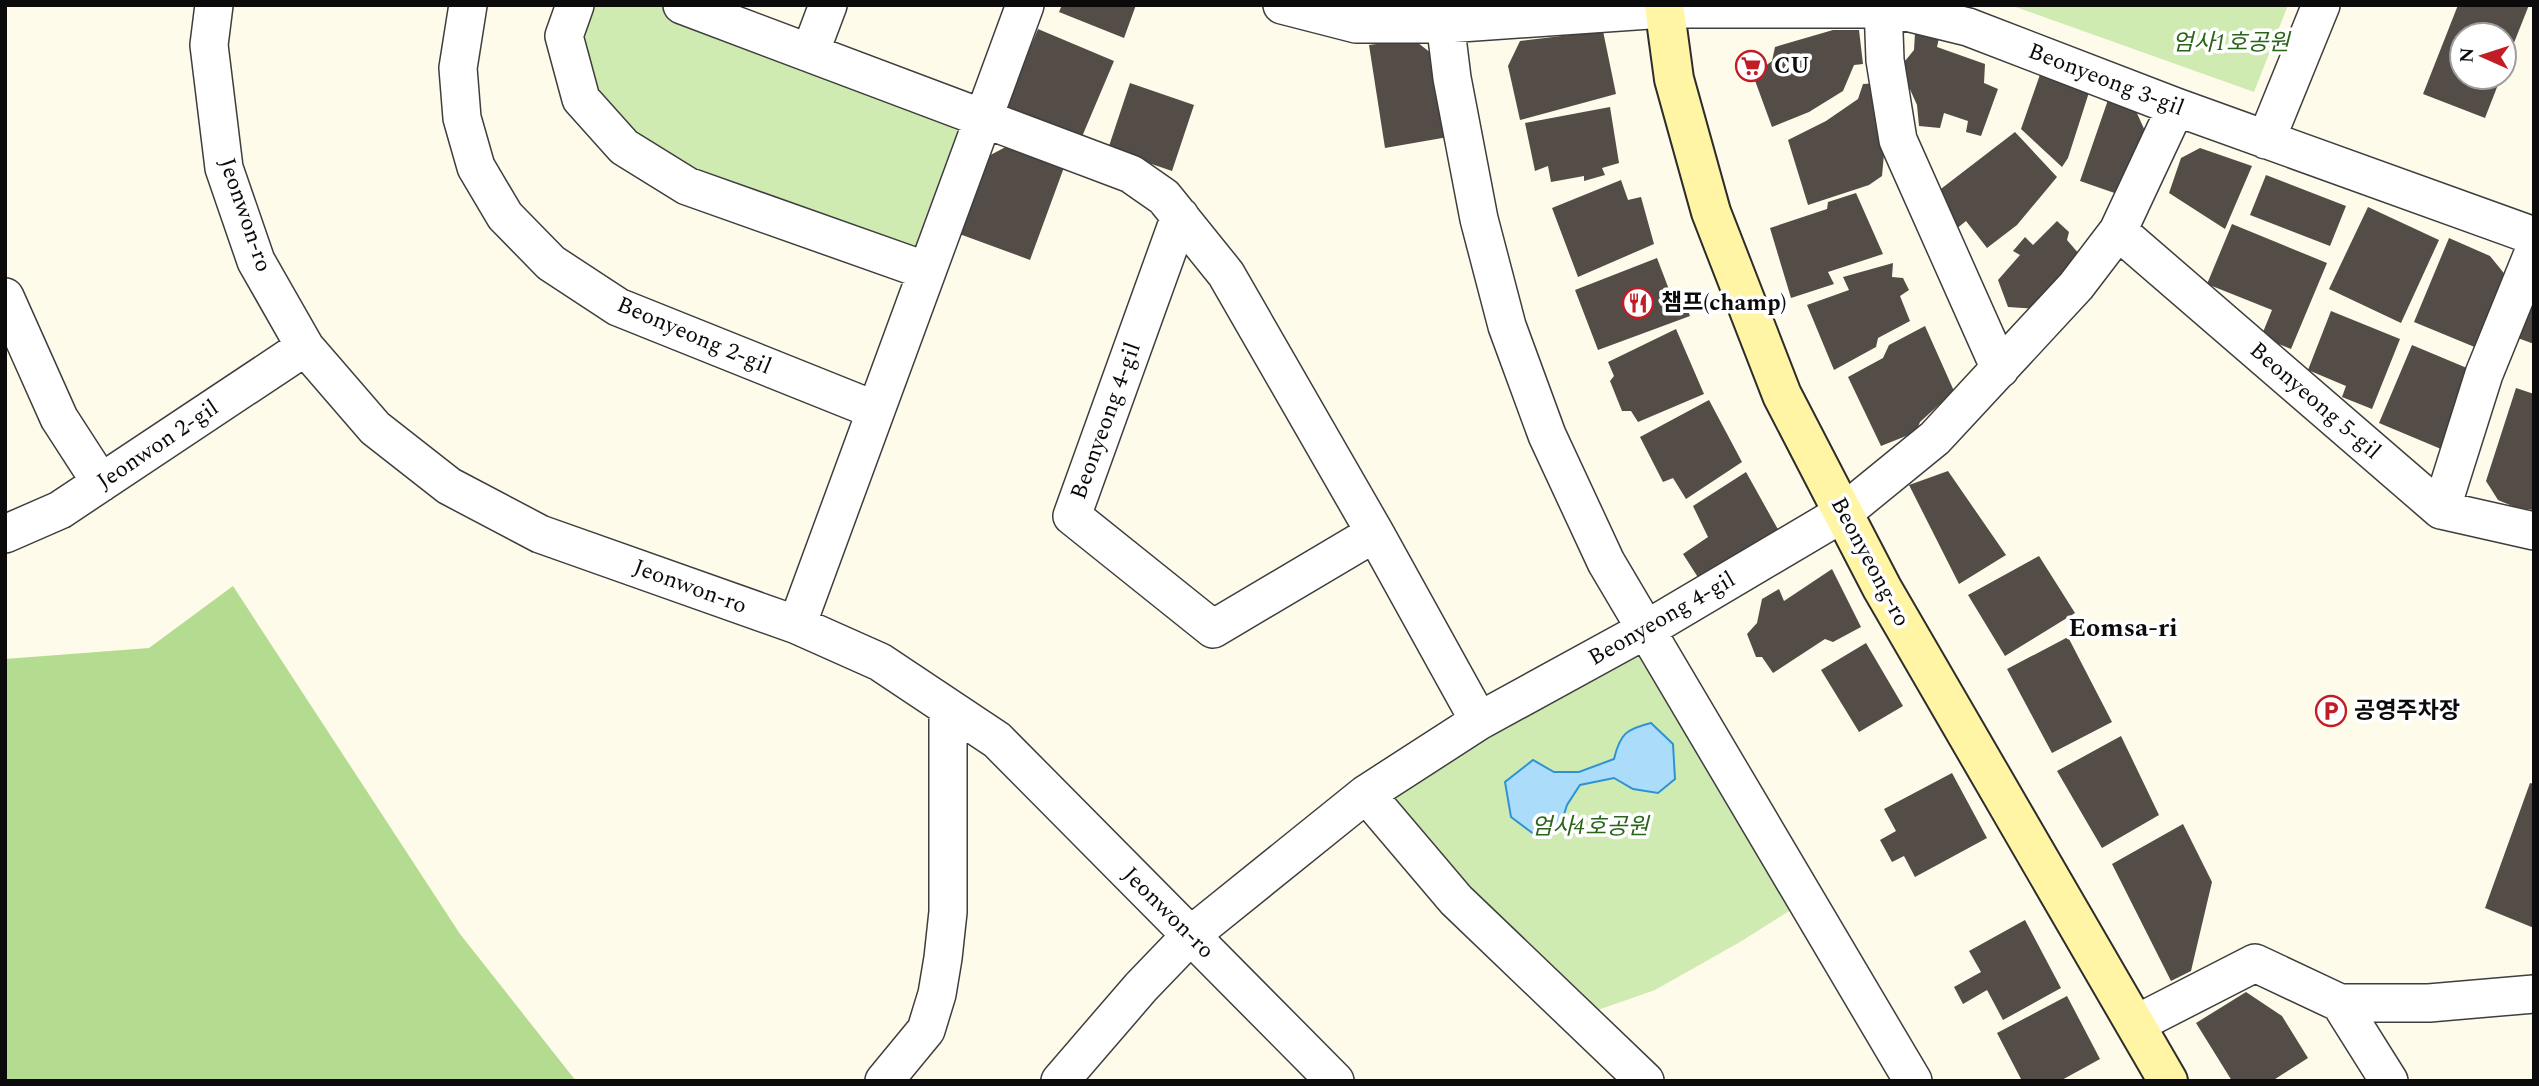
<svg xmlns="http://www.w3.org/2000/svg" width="2539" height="1086" viewBox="0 0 2539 1086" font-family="Spectral,'Noto Sans KR',serif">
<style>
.green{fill:#cfebb2}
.forest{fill:#b3dc90}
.water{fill:#abdcf9;stroke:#2f92d4;stroke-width:2}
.building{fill:#544c47}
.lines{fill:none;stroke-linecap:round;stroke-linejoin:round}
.street-casing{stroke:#3e3e3e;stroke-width:40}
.secondary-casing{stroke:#2d2d2d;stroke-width:42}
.street{stroke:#fff;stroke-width:37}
.secondary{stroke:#fff5a5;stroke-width:38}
.labels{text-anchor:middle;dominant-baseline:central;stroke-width:7;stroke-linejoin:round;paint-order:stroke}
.park-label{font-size:23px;font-style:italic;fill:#296519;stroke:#fff}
.poi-label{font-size:23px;font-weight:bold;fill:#0b0b0b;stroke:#fff;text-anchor:start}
.street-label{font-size:23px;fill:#0b0b0b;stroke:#fff}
.quarter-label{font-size:26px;font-weight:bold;fill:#0b0b0b;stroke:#fff}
</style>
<rect width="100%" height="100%" fill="#fffbea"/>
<path class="green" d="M575,5H682L983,118L927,271L687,186L581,99Z
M2010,5H2288L2254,92Z
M1642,632L1805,901L1740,942L1655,990L1578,1017L1366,794Z"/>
<path class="forest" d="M233,586L460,934L576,1081H5V659L149,648Z"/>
<path class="water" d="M1651,723L1673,744L1675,779L1658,793L1633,789L1614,778L1580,785L1567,805L1560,827L1535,835L1511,817L1505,782L1533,760L1554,772H1579L1614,759C1620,734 1626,729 1651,723Z"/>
<path class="building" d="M1062,5H1136L1124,38L1059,12Z
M2458,5H2529L2504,68V35H2462V77H2501L2485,118L2423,94Z
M1038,29L1114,61L1081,139L1005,107Z
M1833,30H1859L1863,64L1854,65L1843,91L1809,112L1772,127L1753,75L1772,61L1775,47Z
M1603,31L1616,94L1520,120L1508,66L1520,41Z
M1915,33L1939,38L1937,47L1985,64L1984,83L1998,89L1981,136L1966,132L1968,121L1944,113L1940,128L1919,126L1917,105L1900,67L1914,50Z
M1413,39L1436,57L1448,137L1385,148L1369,45Z
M2043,66L2092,83L2068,158L2062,167L2021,129Z
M1130,83L1194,105L1172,171L1108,149Z
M1879,83L1883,110L1875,118L1884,154L1882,176L1869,185L1808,205L1788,140L1826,121L1858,99L1863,84Z
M2109,97L2136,111L2150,142L2126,197L2080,181Z
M1610,107L1619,163L1602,168L1605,175L1584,181V176L1551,182L1548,166L1535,171L1525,123Z
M2015,132L2057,177L2017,225L1987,248L1966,221L1950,234L1933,195Z
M1015,142L1066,162L1030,260L954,232L981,160Z
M2200,148L2252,166L2225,229L2169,193L2181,158Z
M2266,175L2346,206L2330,246L2250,215Z
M1621,180L1628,200L1641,197L1654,244L1578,277L1552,208Z
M1856,193L1883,254L1828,272L1834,284L1791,298L1770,228L1827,209L1828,202Z
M2368,207L2439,240L2401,323L2329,289Z
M2057,221L2069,232L2067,240L2080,255L2036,309L2008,307L1998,280L2020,255L2013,251L2025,237L2033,245Z
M2232,224L2327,263L2291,349L2261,337L2272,310L2207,284Z
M2449,238L2490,256L2507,277L2477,348L2414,322Z
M1657,258L1673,300L1683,297L1690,316L1598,350L1575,290Z
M1893,263L1892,277L1903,278L1909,290L1900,296L1910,321L1878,338L1876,347L1834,370L1807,305L1849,290L1843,277Z
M2534,285V344L2515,337Z
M2331,311L2400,339L2372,409L2342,397L2346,386L2308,370Z
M1925,326L1954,391L1920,422L1916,432L1881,446L1848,377L1883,358L1889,345Z
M1676,329L1704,394L1638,422L1631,411H1622L1610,381L1614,376L1608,362Z
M2412,345L2474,371L2441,449L2379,423Z
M2516,388L2534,394V510L2517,508L2498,500L2486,481Z
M1709,400L1742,462L1686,499L1673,478L1663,482L1640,437Z
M1948,471L2006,555L1959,584L1909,485Z
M1746,472L1780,533L1699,579L1683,554L1708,537L1693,506Z
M2039,556L2075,613L2005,656L1968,595Z
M1832,569L1861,627L1833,642L1825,639L1773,673L1762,657H1756L1747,634L1757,623L1762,599L1779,589L1784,601Z
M2068,637L2112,722L2052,753L2007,669Z
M1866,643L1903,706L1859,732L1821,670Z
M2121,736L2159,815L2102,848L2057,771Z
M1952,773L1987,838L1915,877L1904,856L1892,862L1880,840L1896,831L1884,809Z
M2530,783L2534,784V928L2485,908Z
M2183,824L2212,882L2191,971L2171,981L2112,864Z
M2025,920L2061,988L2003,1020L1987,990L1963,1004L1954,987L1981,972L1969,951Z
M2246,992L2282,1016L2308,1058L2272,1081H2232L2196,1023Z
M2067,996L2100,1059L2060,1081H2022L1997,1033Z"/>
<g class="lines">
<g class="street-casing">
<path id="street" d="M214,5L209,45L224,168L256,261L305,347L375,428L449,486L540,534L797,625L880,662L997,740L1335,1081
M468,5L458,68L462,118L476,167L505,216L551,263L618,307L875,410
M575,5L564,36L581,99L624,147L687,186L927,271
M682,5L1131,174L1164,197L1226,274L1375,533L1479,721
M1282,5L1356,24H1446L1664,9H1863L1882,6L1968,27L2176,107L2534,236
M1443,5L1452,78L1479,219L1507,326L1547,435L1606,562L1913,1081
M1883,5L1885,60L1898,140L2000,369
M810,53L828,5
M2266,140L2321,5
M1180,216L1072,516L1213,629L1375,533
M2118,231L2441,510L2534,531
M5,297L59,418L101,483
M2441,510L2484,374L2534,251
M5,534L60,510L305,347
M797,625L1025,5
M1366,794L1456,900L1645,1081
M2340,1003L2389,1081
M2136,1024L2255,963L2340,1003H2429L2534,994
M884,1081L926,1030L937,994L943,958L948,912V709
M1060,1081L1141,987L1191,935L1366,794L1479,721L1647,629L1843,513L1935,438L2076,286L2118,231L2176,107"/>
</g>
<g class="secondary-casing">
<path id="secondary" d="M1664,5L1674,79L1711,212L1782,395L1882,588L2168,1081"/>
</g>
<use href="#street" class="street"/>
<use href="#secondary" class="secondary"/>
</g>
<defs>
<g id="supermarket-ring" transform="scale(1.575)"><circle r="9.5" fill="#fff" stroke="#c21d25" stroke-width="1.5"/><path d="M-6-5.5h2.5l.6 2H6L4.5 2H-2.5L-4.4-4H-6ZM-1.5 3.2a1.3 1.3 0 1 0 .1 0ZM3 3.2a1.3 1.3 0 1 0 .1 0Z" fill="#c21d25"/></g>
<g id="restaurant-ring" transform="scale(1.575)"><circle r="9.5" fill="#fff" stroke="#c21d25" stroke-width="1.5"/><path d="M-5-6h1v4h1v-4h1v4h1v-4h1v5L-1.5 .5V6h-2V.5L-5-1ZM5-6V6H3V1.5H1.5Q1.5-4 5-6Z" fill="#c21d25"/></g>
<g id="parking-ring" transform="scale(1.575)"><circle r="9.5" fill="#fff" stroke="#c21d25" stroke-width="1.5"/><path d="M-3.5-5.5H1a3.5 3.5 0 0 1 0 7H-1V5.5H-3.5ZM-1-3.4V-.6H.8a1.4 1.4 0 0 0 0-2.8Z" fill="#c21d25"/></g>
</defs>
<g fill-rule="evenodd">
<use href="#supermarket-ring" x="1751" y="66"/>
<use href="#restaurant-ring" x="1638" y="303"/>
<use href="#parking-ring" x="2331" y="711"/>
</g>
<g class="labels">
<g class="park-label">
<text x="2231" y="43">엄사1호공원</text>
<text x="1590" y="827">엄사4호공원</text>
</g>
<g class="poi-label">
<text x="1774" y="66">CU</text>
<text x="1661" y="303">챔프(champ)</text>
<text x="2354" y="711">공영주차장</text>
</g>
<g class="street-label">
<text transform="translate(2106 80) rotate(21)">Beonyeong 3-gil</text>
<text transform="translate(245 215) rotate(71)">Jeonwon-ro</text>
<text transform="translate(694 336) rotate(23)">Beonyeong 2-gil</text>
<text transform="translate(2315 401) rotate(41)">Beonyeong 5-gil</text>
<text transform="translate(1106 421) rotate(-70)">Beonyeong 4-gil</text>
<text transform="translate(158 445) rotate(-34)">Jeonwon 2-gil</text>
<text transform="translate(1870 562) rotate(62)">Beonyeong-ro</text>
<text transform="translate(690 587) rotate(20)">Jeonwon-ro</text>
<text transform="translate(1662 619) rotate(-30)">Beonyeong 4-gil</text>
<text transform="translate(1168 913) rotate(45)">Jeonwon-ro</text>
</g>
<g class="quarter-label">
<text x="2123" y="628">Eomsa-ri</text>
</g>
</g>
<rect width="2539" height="1086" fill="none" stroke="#0b0b0b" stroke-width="14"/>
<g transform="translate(2483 56) rotate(273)"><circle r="33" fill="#ffffff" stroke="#9d9d9d" stroke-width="2"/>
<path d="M0-5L12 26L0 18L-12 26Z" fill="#c21d25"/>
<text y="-10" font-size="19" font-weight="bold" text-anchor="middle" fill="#0b0b0b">N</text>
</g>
</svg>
